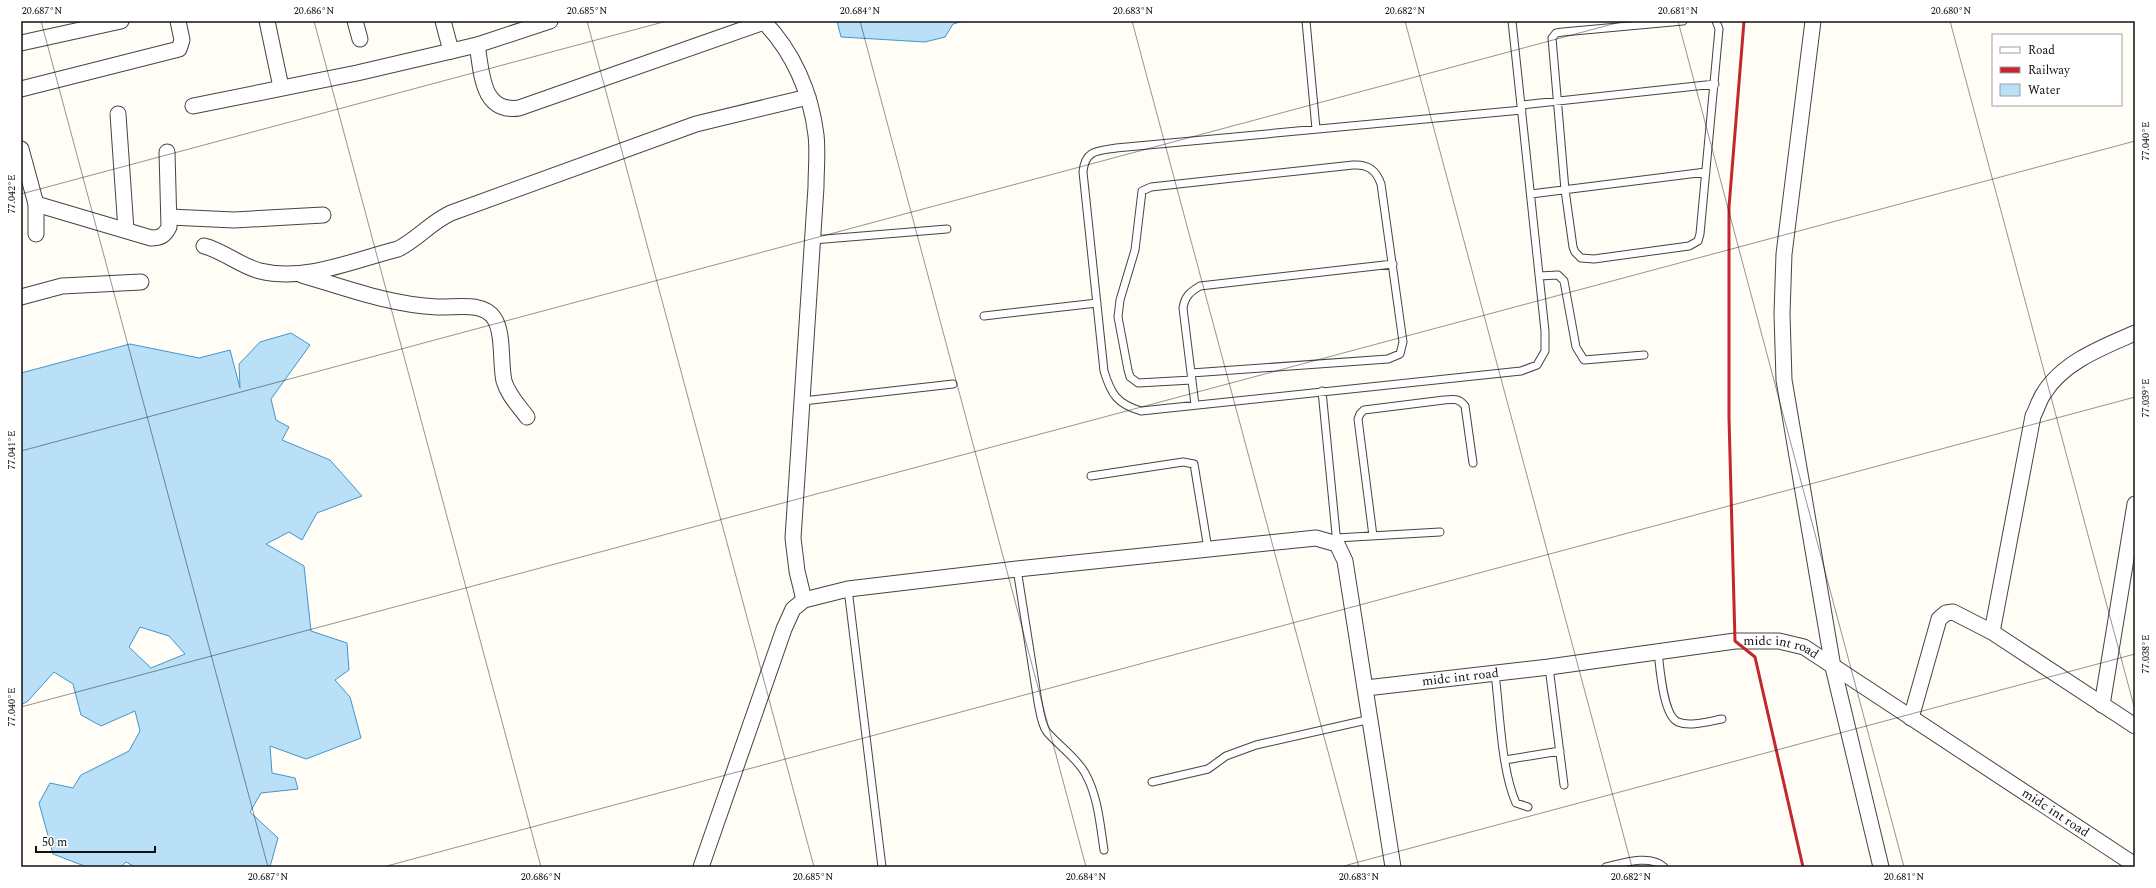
<svg xmlns="http://www.w3.org/2000/svg" width="2156" height="888" viewBox="0 0 2156 888" font-family="Spectral,serif">
<style>
.water{fill:#b9e0f7;stroke:#3f96cf;fill-rule:evenodd}
.lines{fill:none;stroke-linecap:round;stroke-linejoin:round}
.lane-casing{stroke:#444;stroke-width:9}
.street-casing{stroke:#444;stroke-width:17}
.lane{stroke:#fff;stroke-width:7}
.street{stroke:#fff;stroke-width:15}
.rail{stroke:#c4262e;stroke-width:3}
.ticks{fill:none;stroke:#111;stroke-width:1;stroke-opacity:0.45}
.labels{text-anchor:middle;dominant-baseline:central;stroke-width:4;stroke-linejoin:round;paint-order:stroke}
.street-label{font-size:13px;fill:#111;stroke:#fff}
.neatline{fill:none;stroke:#111;stroke-width:1.5}
.ticks-label{font-size:10px;text-anchor:middle;fill:#111}
</style>
<rect width="100%" height="100%" fill="#fffdf5"/>
<path class="water" d="M837,21H964L953,24L945,37L925,42L841,37Z
M291,333L310,345L271,399L276,420L289,427L282,440L330,460L362,496L317,513L302,540L289,532L266,544L304,566L311,631L347,643L349,670L335,680L350,697L361,738L306,759L270,746L272,773L295,778L298,789L261,793L250,812L278,838L270,867H135L126,862L121,867H87L53,854L39,803L50,783L73,788L81,775L129,751L140,731L135,711L101,726L81,715L73,684L54,672L28,701L21,705V373L130,344L199,358L230,350L240,388L239,364L260,342ZM140,627L169,636L185,654L151,668L129,647Z"/>
<g class="lines">
<g class="lane-casing">
<path id="lane" d="M1306,21L1316,129
M1512,21L1545,331V351L1537,365L1521,371L1141,411C1117,404 1111,394 1104,371L1083,172C1085,150 1097,151 1116,148L1522,110
M1683,21L1563,32L1556,33L1552,38L1565,190L1573,247L1575,252L1581,258L1594,259L1689,246L1698,241L1700,234L1719,29L1716,21
M1521,105L1715,84
M1531,194L1706,172
M813,240L947,229
M1539,276L1558,275L1564,281L1576,347L1584,360L1644,355
M984,316L1097,303
M1191,373L1388,359L1400,354L1403,342L1381,184C1376,170 1368,164 1353,165L1151,187L1142,191L1135,250L1120,300L1118,317L1128,370L1130,377L1138,383L1192,380
M1322,391L1337,544
M803,401L953,384
M1195,405L1183,308C1185,296 1190,292 1200,286L1393,264
M1091,476L1183,462L1194,464L1208,549
M1373,536L1358,419L1360,414L1364,410L1444,400C1453,399 1459,398 1465,406L1473,463
M1336,538L1440,532
M1017,569L1038,702C1040,712 1041,724 1047,732C1059,746 1075,756 1085,773C1098,796 1100,824 1104,850
M848,589L882,867
M1658,652C1660,668 1663,716 1678,722C1690,727 1710,721 1722,719
M1549,667L1564,785
M1495,674C1500,712 1501,769 1516,803L1528,807
M1505,760L1560,751
M1152,782L1208,769L1226,756L1256,745L1371,719
M1606,867C1623,863 1650,854 1664,867"/>
</g>
<g class="street-casing">
<g id="street">
<path d="M267,21L281,87"/>
<path d="M355,21L360,39"/>
<path d="M443,21L451,51"/>
<path d="M763,21C793,51 811,93 816,135C818,152 816,170 816,187L793,538L797,571L804,600"/>
<path d="M1813,21L1784,254L1782,314L1784,380L1833,667L1881,867"/>
<path d="M21,43L121,21"/>
<path d="M477,45C482,72 481,113 519,108L764,22"/>
<path d="M21,89L179,49L182,40L178,21"/>
<path d="M193,106L357,73L477,45L550,21"/>
<path d="M118,114L126,230"/>
<path d="M21,149L36,204V234"/>
<path d="M36,204L151,238C161,238 165,235 169,227L167,152"/>
<path d="M170,217L234,220L323,215"/>
<path d="M204,246C224,251 240,266 260,271C306,282 354,260 398,249C418,239 431,222 451,213L696,124L808,97"/>
<path d="M302,275C346,288 391,305 437,307C455,308 483,301 494,318C504,333 500,363 504,381C508,395 519,406 527,417"/>
<path d="M21,297L62,286L141,282"/>
<path d="M1992,632L2033,416C2037,409 2039,400 2044,393C2063,362 2103,347 2135,333"/>
<path id="s1" d="M1366,688L1549,667L1735,641H1779L1804,647L2135,865"/>
<path d="M2102,705L2135,504"/>
<path d="M1911,718L1939,619L1946,613L1953,612L1992,632L2135,726"/>
<path d="M701,867L784,629L793,609L804,600L848,589L1017,569L1316,538L1337,544L1345,561L1393,867"/>
</g>
</g>
<use href="#lane" class="lane"/>
<use href="#street" class="street"/>
<path class="rail" d="M1744,21L1729,207V418L1735,641L1755,657L1803,867"/>
</g>
<path class="ticks" d="M41,21L268,867M314,21L541,867M587,21L814,867M860,21L1086,867M1132,21L1359,867M1405,21L1632,867M1678,21L1904,867M1950,21L2135,710M21,194L667,21M21,451L1624,21M21,707L2135,141M383,867L2135,397M1340,867L2135,654"/>
<g class="labels">
<g class="street-label">
<text stroke="none"><textPath href="#s1" startOffset="419">midc int road</textPath></text>
<text stroke="none"><textPath href="#s1" startOffset="95">midc int road</textPath></text>
<text stroke="none"><textPath href="#s1" startOffset="743">midc int road</textPath></text>
</g>
</g>
<rect width="2156" height="888" fill="none" stroke="#ffffff" stroke-width="44"/>
<rect x="1992" y="34" width="130" height="72" fill="#ffffff" stroke="#a0a0a0"/>
<rect x="2000" y="47" width="20" height="6" fill="#ffffff" stroke="#a0a0a0"/>
<text x="2028" y="54" font-size="12" fill="#111111">Road</text>
<rect x="2000" y="67" width="20" height="6" fill="#c4262e" stroke="#a0a0a0"/>
<text x="2028" y="74" font-size="12" fill="#111111">Railway</text>
<rect x="2000" y="84" width="20" height="12" fill="#b9e0f7" stroke="#a0a0a0"/>
<text x="2028" y="94" font-size="12" fill="#111111">Water</text>
<path d="M36 846v6h119v-6" fill="none" stroke="#111111" stroke-width="2"/>
<text x="42" y="846" font-size="12" fill="#111111" stroke="#ffffff" stroke-width="3" paint-order="stroke">50 m</text>
<rect x="22" y="22" width="2112" height="844" class="neatline"/>
<g class="ticks-label">
<text x="42" y="14">20.687°N</text>
<text x="314" y="14">20.686°N</text>
<text x="587" y="14">20.685°N</text>
<text x="860" y="14">20.684°N</text>
<text x="1133" y="14">20.683°N</text>
<text x="1405" y="14">20.682°N</text>
<text x="1678" y="14">20.681°N</text>
<text x="1951" y="14">20.680°N</text>
<text transform="translate(2145 141) rotate(-90)" y="4">77.040°E</text>
<text transform="translate(11 194) rotate(-90)" y="4">77.042°E</text>
<text transform="translate(2145 398) rotate(-90)" y="4">77.039°E</text>
<text transform="translate(11 450) rotate(-90)" y="4">77.041°E</text>
<text transform="translate(2145 654) rotate(-90)" y="4">77.038°E</text>
<text transform="translate(11 707) rotate(-90)" y="4">77.040°E</text>
<text x="268" y="880">20.687°N</text>
<text x="541" y="880">20.686°N</text>
<text x="813" y="880">20.685°N</text>
<text x="1086" y="880">20.684°N</text>
<text x="1359" y="880">20.683°N</text>
<text x="1631" y="880">20.682°N</text>
<text x="1904" y="880">20.681°N</text>
</g>
</svg>
